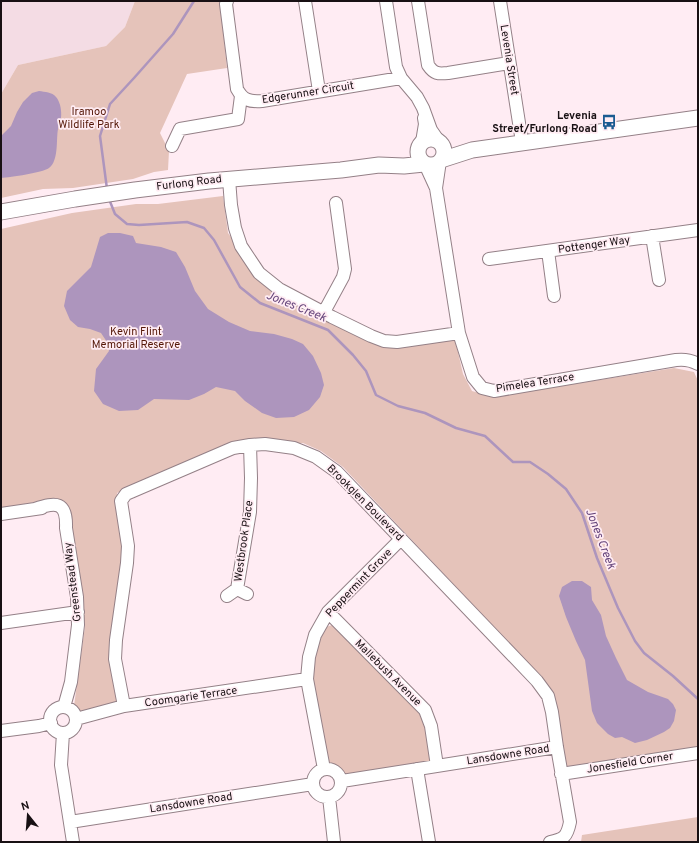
<svg xmlns="http://www.w3.org/2000/svg" width="699" height="843" viewBox="0 0 699 843" font-family="Overpass,sans-serif">
<style>
.built{fill:#f4dce4}
.green{fill:#e5c3ba}
.water{fill:#ad95bd}
.lines{fill:none;stroke-linecap:round;stroke-linejoin:round}
.stream{stroke:#ad95bd;stroke-width:2.5}
.minor-casing{stroke:#948087;stroke-width:14}
.major-casing{stroke:#948087;stroke-width:17}
.minor{stroke:#fff;stroke-width:12}
.major{stroke:#fff;stroke-width:15}
.labels{text-anchor:middle;dominant-baseline:central;stroke-width:3.5;stroke-linejoin:round;paint-order:stroke}
.street-label{font-size:11px;fill:#181013;stroke:#ffecf3}
.park-label{font-size:11px;fill:#541707;stroke:#ffecf3}
.poi-label{font-size:11px;font-weight:bold;fill:#181013;stroke:#ffecf3;text-anchor:end}
.water-label{font-size:12px;font-style:italic;fill:#64437a;stroke:#ffecf3}
</style>
<rect width="100%" height="100%" fill="#ffecf3"/>
<path class="built" d="M1,1H135L125,27L106,46L18,65L1,94Z"/>
<path class="green" d="M135,1H220L227,68L187,74L160,133L169,151L168,170L154,172L133,179L73,188L43,189L1,198V94L18,65L106,46L125,27Z
M223,196L228,233L265,283L361,335L455,339L463,374L472,391L493,397L674,368L694,372L698,381V748L565,768L543,679L343,467L321,451L303,443L226,444L117,493L124,544L113,638L121,703L79,715L74,706L85,626L65,501L48,500L1,508V229L72,213L136,204H158Z
M332,625L338,627L422,712L433,762L345,775L340,769L330,764L326,754L312,678L313,656L320,635L326,627Z
M698,817V842H581L582,835Z"/>
<path class="water" d="M39,91C45,92 52,92 56,97C59,100 61,107 61,111C62,119 59,123 58,129C56,139 59,161 49,168C42,173 11,177 1,178V136L11,126L17,112L23,102L32,93Z
M108,233H120L133,236L136,243L161,247L176,252L185,267L195,291L208,309L229,322L250,331L274,334L292,339L303,344L313,356L321,373L324,385L320,397L309,410L294,417L276,418L262,413L245,401L235,391L216,387L204,394L189,400L154,399L138,410L119,411L103,404L94,391L96,369L109,351L107,342L101,333L90,329L78,327L70,320L64,306L67,291L91,267L100,237Z
M572,581H582L591,587L592,600L601,615L606,636L616,658L627,680L648,692L668,699L673,704L676,710L674,721L670,728L664,732L647,740L635,743L622,737L615,738L608,734L597,723L592,711L585,660L576,641L566,617L559,596L562,587Z"/>
<g class="lines">
<path class="stream" d="M107,189L100,136L110,104L134,78L173,34L194,1
M109,199L115,214L127,224L139,225L187,222L204,228L214,240L240,287L260,303L328,330L353,355L366,371L376,395L398,406L425,413L456,428L485,436L513,462H530L548,474L566,489L582,513L597,558L618,608L635,641L644,653L673,676L698,699"/>
<g class="minor-casing">
<path id="minor" d="M227,1L226,4L237,89C243,100 249,102 262,101L401,78
M305,1L319,91
M386,1L396,67L401,78L417,97L423,108L431,130L440,143
M418,1L428,65C434,74 438,74 448,73L509,63
M500,1L522,142
M422,142L425,124L424,118
M172,146L180,129L238,119L241,96
M425,164L436,188L459,333L473,377L482,388L494,391L676,360C684,359 691,360 698,364
M229,179L231,205L235,228L241,246L259,273L279,289L332,317L371,336L384,341L397,342L459,333
M436,188L440,161
M652,236L659,280
M548,251L554,296
M489,259L698,230
M324,312L343,277L345,269L336,203
M35,509C56,502 67,501 66,528L77,597L78,625L71,682L64,707
M1,514L42,508
M237,589L250,512L251,478L250,445
M227,596L237,589L247,594
M328,612L425,710L431,726L437,766
M1,623L78,612
M124,706L115,659L116,640L127,563L128,546L121,501L126,494L233,448L250,445L265,444L294,448L316,457L337,472L537,681L548,696L552,712L557,747L570,822C567,837 564,839 550,842
M50 720a13 13 0 1 1 26 0a13 13 0 1 1-26 0Z
M76,719L124,706L307,679
M1,731L39,726L51,723
M63,733L61,765L73,842
M313 783a14 14 0 1 1 28 0a14 14 0 1 1-28 0Z
M324,769L307,679L309,657L315,635L328,612L401,539
M417,769L429,842
M561,774L698,753
M342,781L557,747
M329,797L334,842
M70,822L313,784"/>
</g>
<g class="major-casing">
<path id="major" d="M418 152a13 13 0 1 1 26 0a13 13 0 1 1-26 0Z
M441,160L472,150L698,118
M1,212L75,199L135,190L209,181L341,170L379,165L404,166L424,164"/>
</g>
<use href="#minor" class="minor"/>
<use href="#major" class="major"/>
</g>
<defs>
<g id="bus-bare" transform="scale(1.2)"><path d="M-5-6H5V4H4V6H2V4H-2V6H-4V4H-5ZM-3.5-4V0h7V-4ZM-3.5 1.2v1.5H-2V1.2ZM2 1.2v1.5H3.5V1.2Z" fill="#1b5b91" stroke="#ffecf3" stroke-width="2.5" paint-order="stroke"/></g>
</defs>
<g fill-rule="evenodd">
<use href="#bus-bare" x="609" y="122"/>
</g>
<g class="labels">
<g class="street-label">
<text transform="translate(509 60) rotate(81)">Levenia Street</text>
<text transform="translate(308 93) rotate(-9)">Edgerunner Circuit</text>
<text transform="translate(189 183) rotate(-7)">Furlong Road</text>
<text transform="translate(594 245) rotate(-8)">Pottenger Way</text>
<text transform="translate(535 383) rotate(-9)">Pimelea Terrace</text>
<text transform="translate(365 503) rotate(45)">Brookglen Boulevard</text>
<text transform="translate(244 541) rotate(-82)">Westbrook Place</text>
<text transform="translate(73 582) rotate(-97)">Greenstead Way</text>
<text transform="translate(359 583) rotate(-46)">Peppermint Grove</text>
<text transform="translate(388 673) rotate(45)">Mallebush Avenue</text>
<text transform="translate(191 697) rotate(-8)">Coomgarie Terrace</text>
<text transform="translate(508 755) rotate(-9)">Lansdowne Road</text>
<text transform="translate(630 763) rotate(-9)">Jonesfield Corner</text>
<text transform="translate(191 803) rotate(-9)">Lansdowne Road</text>
</g>
<g class="park-label">
<text x="89" y="112">Iramoo<tspan x="89" dy="13">Wildlife Park</tspan></text>
<text x="136" y="332">Kevin Flint<tspan x="136" dy="13">Memorial Reserve</tspan></text>
</g>
<g class="poi-label">
<text x="597" y="116">Levenia<tspan x="597" dy="13">Street/Furlong Road</tspan></text>
</g>
<g class="water-label">
<text transform="translate(296 307) rotate(22)">Jones Creek</text>
<text transform="translate(600 539) rotate(69)">Jones Creek</text>
</g>
</g>
<rect width="699" height="843" fill="none" stroke="#181013" stroke-width="4"/>
<g transform="translate(28 815) rotate(343)" stroke="#ffecf3" stroke-width="3" paint-order="stroke">
<path d="M0-3L7 15L0 10L-7 15Z" fill="#181013"/>
<text y="-6" font-size="11" font-weight="bold" text-anchor="middle" fill="#181013">N</text>
</g>
</svg>
